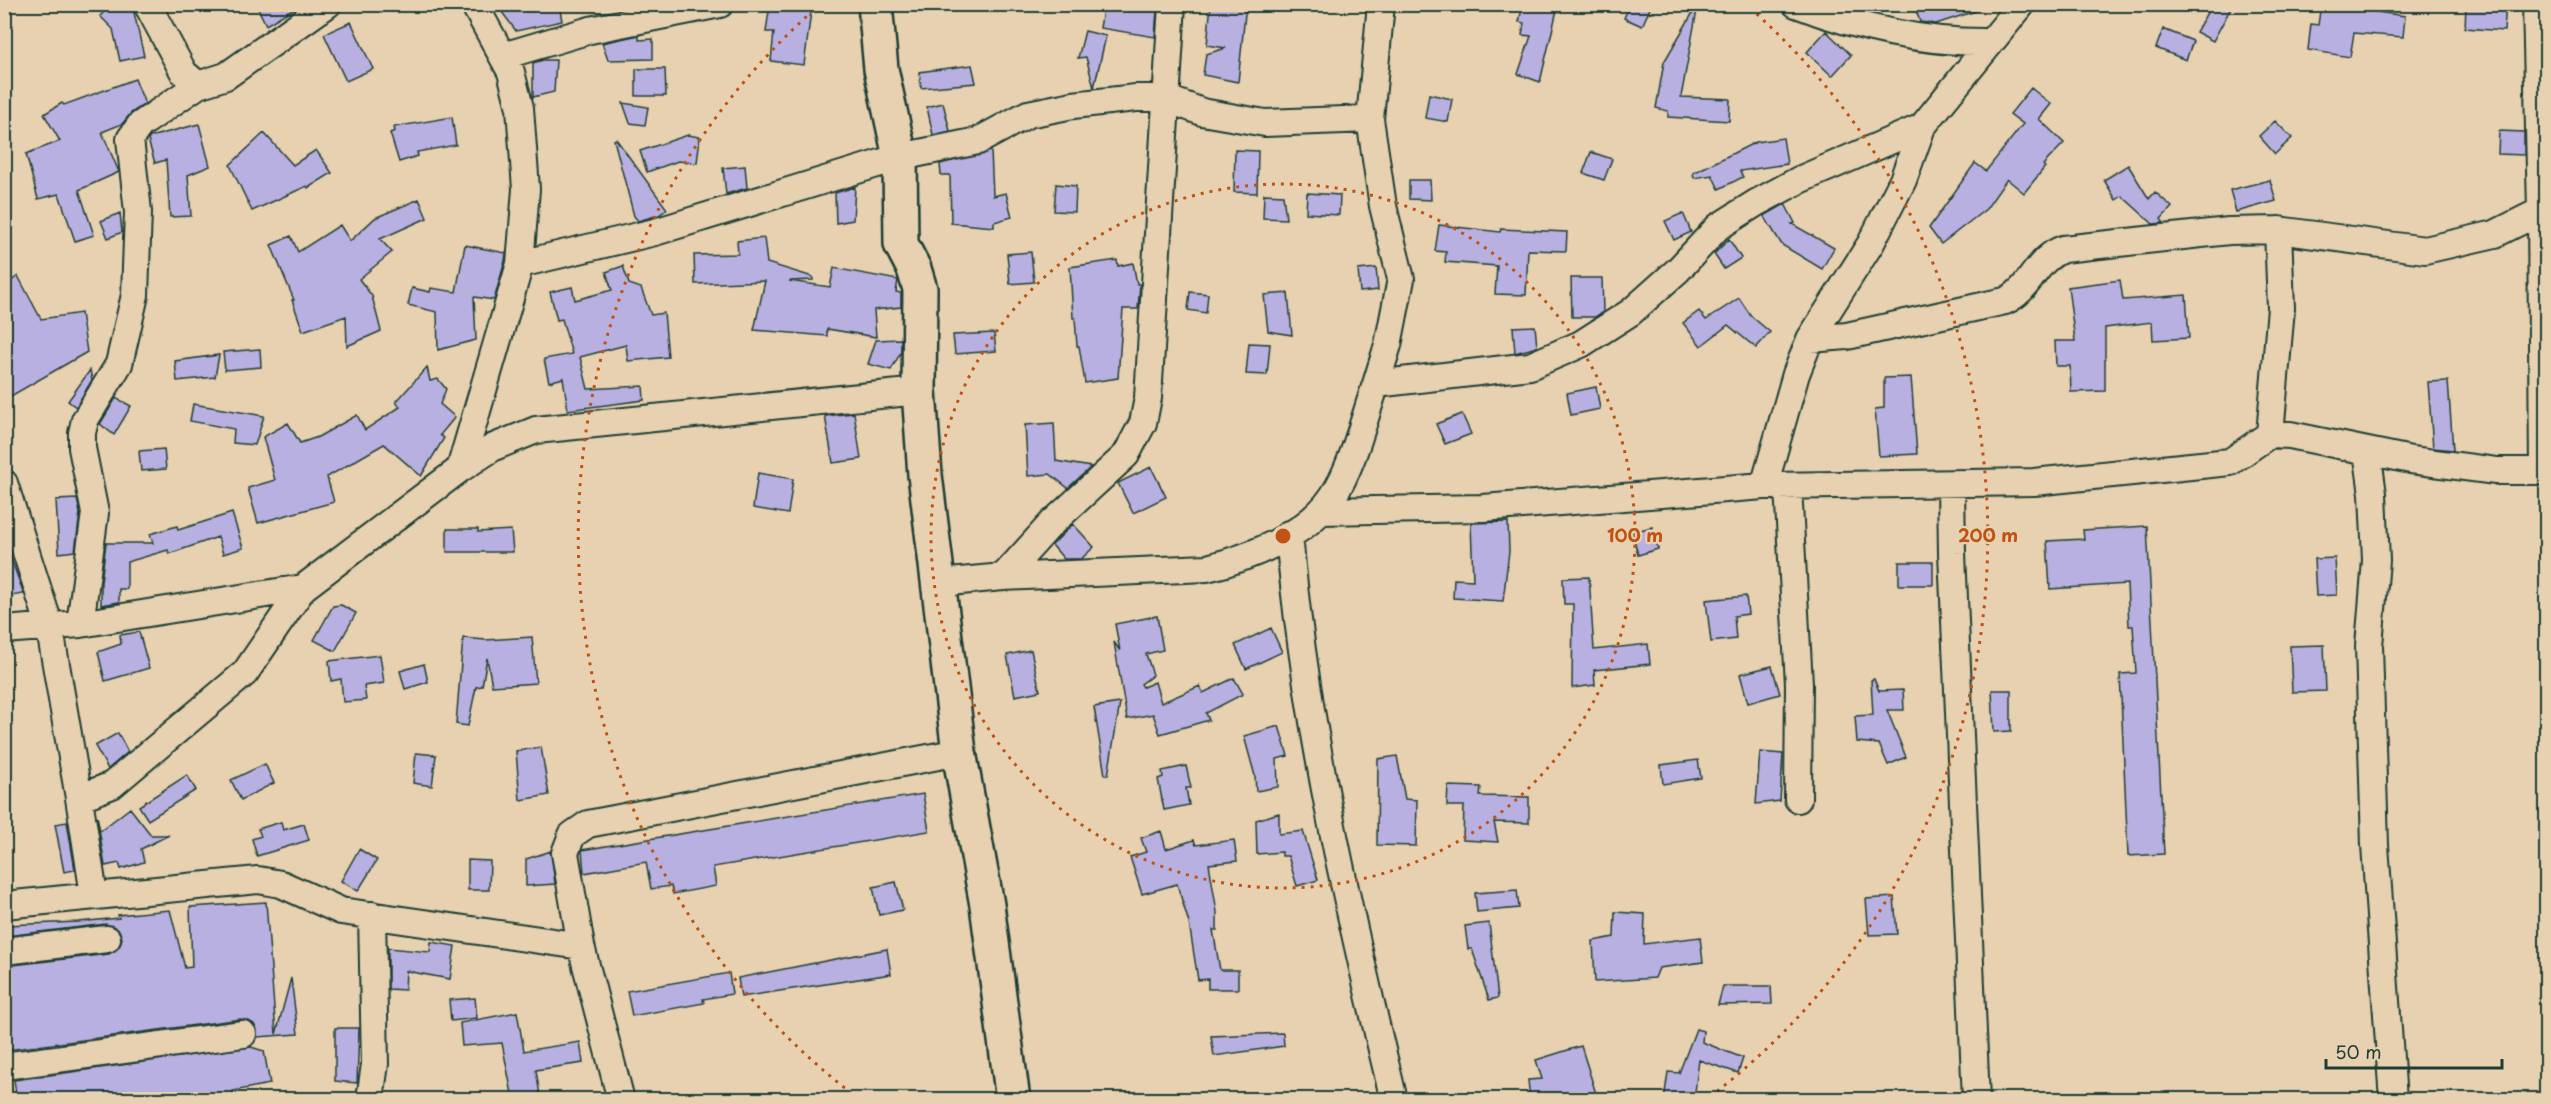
<svg xmlns="http://www.w3.org/2000/svg" width="2551" height="1104" viewBox="0 0 2551 1104" font-family="'Playpen Sans',sans-serif">
<style>
.building{fill:#b9b0e2;stroke:#1f3d34;stroke-width:1.5}
.lines{fill:none;stroke-linecap:round;stroke-linejoin:round}
.street-casing{stroke:#1f3d34;stroke-width:30}
.secondary-casing{stroke:#1f3d34;stroke-width:38}
.street{stroke:#e7d1b0;stroke-width:26}
.secondary{stroke:#e7d1b0;stroke-width:33}
.ring{fill:none;stroke:#c05314;stroke-width:3;stroke-dasharray:3 6}
.centre{fill:#c05314;stroke:#e7d1b0;stroke-width:3}
.ring-label{font-size:18px;text-anchor:middle;font-weight:bold;fill:#c05314;stroke:#e7d1b0;stroke-width:4.5;stroke-linejoin:round;paint-order:stroke}
</style>
<rect width="100%" height="100%" fill="#e7d1b0"/>
<filter id="ink" filterUnits="userSpaceOnUse"><feTurbulence type="fractalNoise" baseFrequency=".0167" numOctaves="2"/><feDisplacementMap in="SourceGraphic" scale="12" xChannelSelector="R" yChannelSelector="G"/><feConvolveMatrix kernelMatrix="1 2 1 2 8 2 1 2 1" color-interpolation-filters="sRGB"/></filter>
<g filter="url(#ink)">
<path class="building" d="M112,4H132L144,56L120,61L113,29L100,16Z
M256,4H301L266,25Z
M496,4H559L562,21L516,31Z
M770,4H812L804,65L771,61L774,32H766Z
M1104,4L1157,10L1155,37L1100,28Z
M1211,4H1246L1238,82L1203,75L1206,54L1226,48L1207,45Z
M1523,4L1557,10L1540,82L1518,74L1531,36L1522,35L1524,23L1519,22Z
M1630,4H1652L1642,26L1624,18Z
M1914,4H1985V8L1936,24L1920,22Z
M2212,4H2233L2213,41L2196,32Z
M2321,4L2405,16L2403,37L2354,33L2350,57L2308,50L2311,24L2318,25Z
M2466,4H2506L2504,31L2465,28Z
M1695,9L1697,10L1681,97L1730,99L1729,121L1668,117V111L1656,108L1664,62Z
M351,22L373,69L346,81L324,34Z
M2163,29L2193,41L2186,60L2156,48Z
M1085,31L1106,36L1094,88L1086,57L1078,58Z
M1826,31L1851,55L1832,76L1807,52Z
M639,35V40L653,39V59L608,60L602,43Z
M543,60H556L554,92L533,97V63Z
M972,65L976,83L921,88L919,72Z
M636,69H665L666,96H636Z
M135,79L145,104L131,113L122,124L102,132L119,172L79,190L94,235L75,241L59,194L38,199L26,154L60,141L44,114L62,103L64,105Z
M2031,88L2051,104L2039,119L2064,143L2043,165L2045,167L2024,193L2007,179L1986,209L1941,244L1929,228L1975,163L1986,171L2023,124L2010,114Z
M1429,94L1452,99L1448,122L1425,118Z
M623,103L648,107L645,125L630,123Z
M943,103L950,131L933,135L927,107Z
M452,117L456,145L417,152L418,156L399,162L390,133L395,131L394,127Z
M2275,121L2292,138L2275,154L2259,136Z
M199,124L210,166L188,175L191,216L170,217L166,160L155,163L148,140L150,137Z
M2499,131L2524,132V155L2498,154Z
M264,133L293,165L316,150L332,173L308,188L307,186L252,211L230,165Z
M688,135L700,137L697,163L678,161L647,172L640,151Z
M1783,138L1787,164L1740,171L1743,177L1719,189L1712,175L1694,178L1693,173L1756,142Z
M616,139L667,209L659,215L638,221L634,216L614,140Z
M1235,150L1258,151L1257,193L1234,192Z
M991,151L993,196L1006,193L1012,217L994,222V227L951,223L950,175H941L940,164Z
M1591,152L1612,159L1604,180L1583,173Z
M2128,165L2149,199L2155,192L2172,207L2161,219L2164,223L2153,224L2122,196L2116,200L2104,180Z
M745,166L747,188L726,194L723,168Z
M1409,180H1430L1431,200L1409,199Z
M2270,180L2276,201L2236,212L2230,190Z
M1056,184L1076,186L1075,212L1054,211Z
M855,187L853,220L836,223L835,193Z
M1307,193L1340,195L1339,215L1306,213Z
M1264,194L1283,195L1286,219L1263,218Z
M419,199L427,218L380,239L392,252L359,279L372,296L381,331L347,346L346,316L303,331L292,300H294L271,245L291,236L298,252L340,225L350,241L375,218Z
M1785,204L1795,223L1792,224L1834,248L1822,269L1782,245L1764,216Z
M120,213L122,232L108,238L101,221Z
M1683,213L1691,232L1674,240L1665,221Z
M1439,225L1500,232L1501,229L1567,232L1566,251L1528,250L1526,295L1495,294L1497,266L1445,262L1446,252L1435,251Z
M764,238L767,263L813,277V280L789,281L830,287L834,268L898,280L896,292L901,293V307L874,310L876,337L827,329V336L754,330L765,281L695,284L694,255L738,254L737,241Z
M1729,239L1741,258L1724,269L1714,254Z
M465,245L506,253L505,261L494,300L474,297L476,340L438,350L437,312L408,305L412,288L430,292L431,288L456,292Z
M1031,252L1034,282L1010,284L1007,254Z
M1117,260L1118,266L1133,263L1137,284H1140L1138,309H1123L1118,378L1085,383L1079,346H1077L1075,318H1073L1070,267Z
M623,266L629,284L641,288L651,315L664,313L668,357L628,361L626,345L580,357L588,389L643,386L644,400L568,410L563,378L549,382L544,359L572,354L562,319L557,320L550,292L572,287L575,300L612,290L606,272Z
M1376,268L1378,290L1360,292L1358,270Z
M18,276L41,319L81,313L87,352L4,400V286Z
M1571,278H1602L1603,312L1595,317H1572Z
M2120,280L2123,300L2186,295L2189,338L2153,340L2152,322L2105,328V391L2071,392L2070,366H2056L2055,341H2075L2068,287Z
M1190,292L1208,294L1206,313L1188,310Z
M1288,293L1292,335L1268,331L1264,295Z
M1739,298L1751,316L1770,332L1756,348L1728,325L1701,346L1683,323L1699,311L1706,320Z
M1535,326L1537,347L1515,353L1513,327Z
M994,333L996,351L955,354L953,335Z
M901,339V352L891,370L868,364L876,340Z
M1249,343L1270,344L1267,375L1246,374Z
M260,349L261,367L225,370L223,352Z
M219,355L215,377L177,381L175,361Z
M427,367L430,381L438,379L446,389L440,404L455,417L440,435L444,438L421,476L384,444L327,477L334,502L258,523L248,488L275,480L263,437L288,423L300,443L318,437L357,415L365,430L400,407L396,402Z
M90,370L92,380L76,407L68,401Z
M1911,377L1917,454L1879,456L1875,409L1884,408V378Z
M2448,381L2453,450L2433,448L2428,382Z
M1596,387L1600,409L1571,415L1567,393Z
M116,398L131,406L114,435L100,424Z
M193,404L264,416L255,445L233,443L234,429L190,421Z
M854,413L861,459L833,463L825,416Z
M1462,414L1471,434L1445,444L1436,424Z
M1054,423L1056,461L1091,467L1068,488L1050,474L1028,476L1025,425Z
M164,449L166,469L141,471L139,451Z
M1151,467L1166,497L1133,513L1118,483Z
M758,473L793,479L788,514L753,508Z
M77,499L80,513L75,551L59,553L56,500Z
M232,513L243,548L223,554L218,537L169,554L168,550L127,562V589H119V602L101,605V582L106,543H153L150,534L177,526L178,530Z
M1508,522L1509,551L1503,601L1453,598L1454,579L1473,580L1471,523Z
M1073,524L1094,547L1081,559H1064L1052,545Z
M2147,526L2164,854L2128,856L2120,674L2136,673L2133,626H2129L2127,584L2050,589L2047,541L2084,539L2083,530Z
M1652,527L1658,549L1638,555L1632,532Z
M447,529H478V532L511,530L513,552H447Z
M4,540L24,594L4,597Z
M2335,558L2337,595L2316,596L2314,559Z
M1899,562H1933V585H1899Z
M1589,577L1594,650L1648,644L1650,664L1594,670L1595,685L1572,688L1573,604H1564L1563,578Z
M1746,596L1748,614L1734,616L1736,639L1711,642L1706,600Z
M341,605L356,613L335,651L314,640L333,606Z
M1157,616L1163,650L1146,654L1153,675L1141,684L1143,687L1155,682L1161,703L1200,686L1203,693L1234,678L1243,694L1206,713L1209,720L1160,734L1153,714L1127,719L1114,642L1120,651L1115,624Z
M1271,628L1282,652L1246,669L1235,645Z
M139,632L149,668L105,681L98,652L121,644L120,635Z
M532,637L536,683L492,686L487,658L482,686L476,687L468,726L456,724L463,638L486,640Z
M2324,645L2326,691L2292,692L2290,646Z
M1031,650L1040,691L1015,696L1007,655Z
M380,655L384,683L364,686L366,700L343,702L341,679L331,681L329,661Z
M424,664L428,682L405,689L400,671Z
M1772,666L1780,694L1748,703L1740,674Z
M1874,679L1879,691L1903,690L1904,710H1887L1906,757L1888,765L1879,744L1857,742L1855,716L1873,715L1871,680Z
M1992,690H2011V731L1994,732Z
M1120,703L1108,775H1105L1094,707Z
M1279,726L1288,756L1277,759L1278,787L1256,791L1255,776L1244,736Z
M118,733L128,752L108,769L95,746Z
M541,747L549,795L520,800L516,751Z
M1760,752L1783,754L1780,801L1756,804Z
M416,753L436,755L432,786L413,783Z
M1397,756L1405,799L1417,800L1416,846L1377,845L1378,759Z
M1698,760L1701,778L1663,784L1661,765Z
M265,764L274,783L241,800L231,780Z
M1186,766L1191,788H1186L1189,805L1164,810L1158,779L1163,777L1162,771Z
M187,775L196,790L148,820L139,806Z
M1448,786L1481,787L1480,796L1529,797V823L1494,822L1498,842L1463,840L1464,806H1447Z
M923,794L929,831L713,867L716,886L673,894L671,886L651,889L646,862L584,873L582,850Z
M130,808L151,835H169L141,849L144,862L121,869L119,863L105,866L97,816L100,831Z
M1279,813V834L1303,831L1318,880L1297,886L1288,856H1282V852L1257,854L1256,820Z
M67,822L75,870L64,872L55,824Z
M281,822L283,830L304,824L309,840L257,856L252,839L261,836L258,829Z
M1161,831L1166,849L1194,840L1196,845L1234,840L1237,861L1209,864L1217,912V930H1213L1220,970H1238V989H1208V979L1198,980L1189,923L1177,884L1142,894L1130,857L1146,852L1141,838Z
M359,849L377,860L358,891L341,881Z
M551,851L555,884L526,886V859Z
M468,860L490,861L489,890H468Z
M896,882L903,910L879,915L873,887Z
M1517,890L1519,908L1477,912L1475,893Z
M1894,897L1897,934L1869,935L1866,899Z
M266,902L276,1034L291,978L298,1034L257,1037L254,1024L241,1019L7,1050L4,966L109,954L120,945L122,938L119,930L106,924L6,936V925L78,922L119,918L118,915L170,910L185,968L192,967L190,907Z
M1615,912L1645,914L1644,944L1700,937L1703,962L1659,968L1655,978L1595,982L1593,941L1614,937Z
M1489,923L1498,998L1489,1000L1472,949H1468L1465,926Z
M431,942L455,946L450,979L406,971L405,990L388,989V948L430,952Z
M887,949L891,974L741,997L738,978Z
M729,973L732,994L703,999L704,1003L632,1016L627,991Z
M1723,986H1771L1772,1004L1718,1005Z
M475,998L477,1018L451,1021L449,1000Z
M517,1012L524,1051L580,1042L583,1063L536,1070L540,1095L513,1099L502,1043L462,1046L460,1023Z
M335,1028H359L357,1083L335,1081Z
M1696,1029L1703,1031L1702,1042L1743,1058L1738,1073L1699,1060L1694,1100H1664L1668,1072L1679,1073Z
M1283,1033L1284,1046L1214,1056L1211,1036Z
M1581,1046L1598,1100H1530L1528,1080L1542,1079L1536,1060Z
M251,1047L264,1051L270,1084L233,1091V1100H17L14,1080Z"/>
<g class="lines">
<g class="street-casing">
<path id="street" d="M147,4L184,73L198,85L226,76L328,4
M1381,4L1370,119L1383,206L1401,279L1388,345L1376,384L1530,366L1581,344L1631,312L1678,270L1718,227L1756,203L1799,180L1922,127
M1796,4C1858,28 1922,43 1989,42
M2536,4L2541,211L2543,471
M503,56L590,30L720,4
M520,264L655,232L900,157L978,141L1028,114L1073,105L1136,98H1165L1202,112L1265,123L1370,119
M1810,339L1847,336L2005,301C2031,290 2035,259 2063,249L2229,231L2278,230L2425,250L2495,234L2541,211
M2270,434L2281,308L2278,230
M2367,451L2373,494L2376,560L2369,646L2375,845L2393,1100
M460,469L520,264L526,189L520,108L511,72L474,4
M4,483L49,624L79,798L112,785L245,673L303,588
M1951,485L1952,553L1976,1100
M1764,486L1796,374L1810,339L1871,243L1903,180L1922,127L2022,4
M1788,487L1799,684L1798,799
M1321,511L1483,508L1764,486L2034,482L2230,462L2270,434L2290,435L2411,460L2496,471H2546
M1289,534C1305,725 1349,914 1394,1100
M1003,577L1051,524L1126,455L1143,423L1148,398L1172,4
M939,583L1003,577L1207,568C1251,557 1307,535 1333,496C1353,466 1364,418 1376,384
M80,624L95,513L82,448V433L85,420L119,364L135,295L138,212L130,139L140,125L198,85
M4,630L80,624L303,588L460,469L494,447L536,430L919,391
M79,798L94,895
M4,905L258,880L281,884L341,911L581,946
M4,951L107,939
M4,1066L243,1034
M371,1092L375,1064L372,915
M621,1100L581,946L565,853L572,835L588,824L959,752"/>
</g>
<g class="secondary-casing">
<path id="secondary" d="M875,4L881,69L900,157L901,244L914,269L920,289L919,391L925,475L959,752L987,905L1013,1100"/>
</g>
<use href="#street" class="street"/>
<use href="#secondary" class="secondary"/>
</g>
</g>
<g class="ring">
<circle cx="1283" cy="536" r="352"/>
<path d="M859 1099A705 705 0 0 1 816 8M1750 8A705 705 0 0 1 1707 1099"/>
</g>
<circle cx="1283" cy="536" r="9" class="centre"/>
<g class="ring-label">
<text x="1635" y="542">100 m</text>
<text x="1988" y="542">200 m</text>
</g>
<rect width="2551" height="1104" fill="none" stroke="#e7d1b0" stroke-width="24"/>
<rect x="12" y="12" width="2527" height="1080" fill="none" stroke="#1f3d34" stroke-width="2" filter="url(#ink)"/>
<path d="M2326 1059v9h176v-9" fill="none" stroke="#1f3d34" stroke-width="3"/>
<text x="2335" y="1059" font-size="18" fill="#1f3d34" stroke="#e7d1b0" stroke-width="4.5" paint-order="stroke">50 m</text>
</svg>
